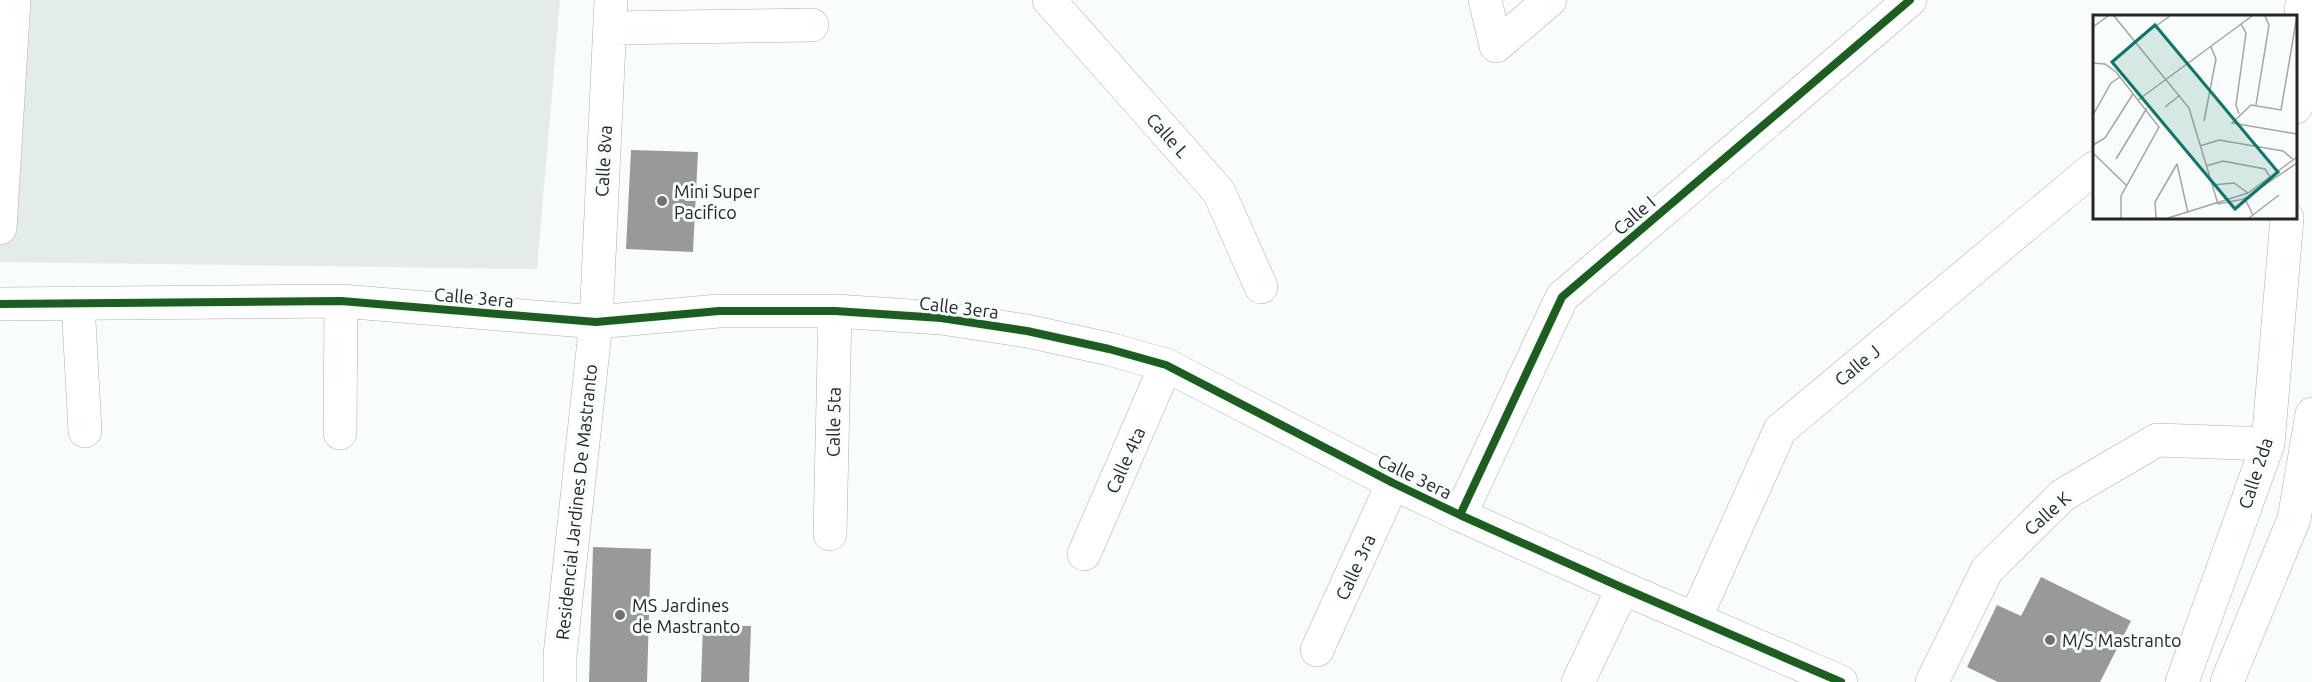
<svg xmlns="http://www.w3.org/2000/svg" width="2312" height="682" viewBox="0 0 2312 682" font-family="Ubuntu,sans-serif">
<style>
.built{fill:#e3ecea}
.building{fill:#979a98}
.lines{fill:none;stroke-linecap:round;stroke-linejoin:round}
.minor-casing{stroke:#adb0af;stroke-width:34}
.minor{stroke:#fefffe;stroke-width:33}
.cycleway-casing{stroke:#f7fdfb;stroke-width:11}
.cycleway{stroke:#1b5e20;stroke-width:8}
.poi-dot{fill:#6e7170;stroke:#f7fdfb;stroke-width:2}
.labels{text-anchor:middle;dominant-baseline:central;stroke-width:6;stroke-linejoin:round;paint-order:stroke}
.street-label{font-size:18px;fill:#242626;stroke:#f7fdfb}
.poi-label{font-size:18px;fill:#242626;stroke:#f7fdfb;text-anchor:start}
.inset-road{fill:none;stroke:#a3a6a5;stroke-width:1.5}
.view{fill:#0f766e;fill-opacity:0.15;stroke:#0f766e;stroke-width:3}
.inset-edge{fill:none;stroke:#242626;stroke-width:3}
</style>
<rect width="100%" height="100%" fill="#f8fcfa"/>
<path class="built" d="M0,0H560L537,269L0,262Z"/>
<path class="building" d="M631,150L698,152L693,252L626,249Z
M593,547L651,549L647,682H589Z
M2041,577L2131,621L2100,682H1998L1967,667L1997,605L2021,616Z
M703,625L751,626L749,682H701Z"/>
<g class="lines">
<g class="minor-casing">
<path id="minor" d="M1049,0L1219,192L1261,287
M1485,0L1496,46L1550,0
M610,28L812,25
M2296,107L2302,0
M0,228L14,0
M78,303L85,431
M0,304L341,301L596,322L719,311H835L941,318L1027,331L1109,349L1166,365L1393,483L1460,515L1623,588L1841,682
M340,433L341,301
M1460,515L1562,297L1910,0
M830,534L835,311
M1084,554L1166,365
M1695,619L1780,430L2094,168
M1317,650L1393,483
M560,682V655L596,322L611,0
M1578,682L1623,588
M1932,682L1987,570L2063,495L2157,440L2268,444
M2182,682L2268,444L2287,218
M2227,682L2294,519L2312,414"/>
</g>
<use href="#minor" class="minor"/>
<g class="cycleway-casing">
<path id="cycleway" d="M0,304L341,301L596,322L719,311H835L941,318L1027,331L1109,349L1166,365L1393,483L1460,515L1623,588L1841,682
M1460,515L1562,297L1910,0"/>
</g>
<use href="#cycleway" class="cycleway"/>
</g>
<g class="poi-dot">
<circle cx="662" cy="201" r="6"/>
<circle cx="620" cy="615" r="6"/>
<circle cx="2050" cy="640" r="6"/>
</g>
<g class="labels">
<g class="street-label">
<text transform="translate(1168 135) rotate(48)">Calle L</text>
<text transform="translate(603 161) rotate(-87)">Calle 8va</text>
<text transform="translate(1634 215) rotate(-41)">Calle I</text>
<text transform="translate(474 297) rotate(5)">Calle 3era</text>
<text transform="translate(959 307) rotate(7)">Calle 3era</text>
<text transform="translate(1857 365) rotate(-40)">Calle J</text>
<text transform="translate(833 422) rotate(-89)">Calle 5ta</text>
<text transform="translate(1125 460) rotate(-66)">Calle 4ta</text>
<text transform="translate(2255 473) rotate(-72)">Calle 2da</text>
<text transform="translate(1415 476) rotate(26)">Calle 3era</text>
<text transform="translate(576 502) rotate(-84)">Residencial Jardines De Mastranto</text>
<text transform="translate(2047 513) rotate(-42)">Calle K</text>
<text transform="translate(1355 567) rotate(-65)">Calle 3ra</text>
</g>
<g class="poi-label">
<text x="674" y="191">Mini Super<tspan x="674" dy="21">Pacifico</tspan></text>
<text x="632" y="605">MS Jardines<tspan x="632" dy="21">de Mastranto</tspan></text>
<text x="2062" y="640">M/S Mastranto</text>
</g>
</g>
<g transform="translate(2093 15)">
<rect width="204" height="204" fill="#f8fcfa"/>
<path class="inset-road" d="M21,1L96,93L125,189M204,1L188,95L158,90L139,108L204,119M0,12L15,1M42,26L77,1M0,48L12,49L23,57L66,112L28,181V203M45,85L159,1M163,90L176,10L172,1M72,92L87,80M146,99L143,90L153,18L148,9M0,100L18,68L27,62M111,106L123,44L118,32M0,130L12,123L40,79M107,131L126,125L190,136L201,145M0,138L33,170M23,144L54,93M84,149L95,198M113,151L130,146L172,154L177,162M119,170L141,168L155,178M151,182L160,200M125,189L151,184L204,148M63,203L62,187L84,149M75,203L155,178L204,142M156,203L186,180"/>
<path class="view" d="M62,10L185,157L142,194L19,47Z"/>
<rect width="204" height="204" class="inset-edge"/>
</g>
</svg>
